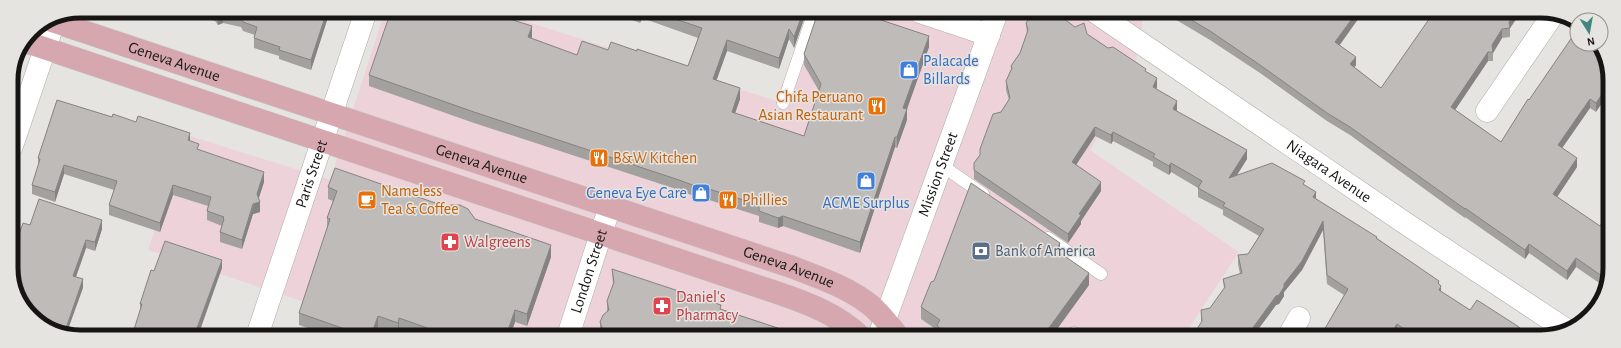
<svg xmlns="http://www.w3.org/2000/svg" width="1621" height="348" viewBox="0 0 1621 348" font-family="'Alegreya Sans',sans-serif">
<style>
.commercial{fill:#edd3d9}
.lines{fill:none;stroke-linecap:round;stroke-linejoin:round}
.lane-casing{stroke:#aeaca9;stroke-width:13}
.street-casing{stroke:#aeaca9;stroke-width:23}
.secondary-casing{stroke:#aeaca9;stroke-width:23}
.primary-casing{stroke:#c2c2c2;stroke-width:23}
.lane{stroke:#fff;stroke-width:12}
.street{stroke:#fff;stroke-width:22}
.secondary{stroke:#fff;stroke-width:22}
.primary{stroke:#d6a7ae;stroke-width:22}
.wall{fill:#a3a19e}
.shaded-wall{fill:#858381}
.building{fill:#bebbb8;stroke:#858381}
.labels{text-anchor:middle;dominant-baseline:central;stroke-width:3;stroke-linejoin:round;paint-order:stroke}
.street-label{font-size:16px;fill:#161514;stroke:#e6e4e1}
.shop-label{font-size:16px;fill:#366cbe;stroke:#e6e4e1;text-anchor:start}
.food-label{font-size:16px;fill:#c56008;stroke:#e6e4e1;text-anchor:start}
.health-label{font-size:16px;fill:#be3a42;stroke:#e6e4e1;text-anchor:start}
.service-label{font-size:16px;fill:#4e5e75;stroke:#e6e4e1;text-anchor:start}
.rim{fill:none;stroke:#161514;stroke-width:5}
</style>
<rect width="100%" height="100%" fill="#e6e4e1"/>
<path class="commercial" d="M385,11H493L783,103L817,12H1144L1134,74L1090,150L1239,252L1183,337L406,336L148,250L187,135L330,180Z"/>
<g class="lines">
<g class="lane-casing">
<path id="lane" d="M783,103L814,12
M941,165L983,194
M1048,238L1101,274
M1074,333L1080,336"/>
</g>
<g class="street-casing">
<g id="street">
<path d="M920,12L989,35"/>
<path id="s1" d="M1095,12L1405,223L1565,329"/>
<path d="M1487,111L1554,13"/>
<path d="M12,146L54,22"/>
<path id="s2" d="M257,336L366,11"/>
<path id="s3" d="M568,336L610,206"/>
<path d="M1288,337L1299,318"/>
</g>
</g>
<g class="secondary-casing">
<g id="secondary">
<path id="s4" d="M879,336L997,12"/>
</g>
</g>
<g class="primary-casing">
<g id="primary">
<path id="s5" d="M49,20L792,267C818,277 847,287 869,304C881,313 889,325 898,336"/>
<path d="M26,42L781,294C810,304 838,315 860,336"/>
</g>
</g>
<use href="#lane" class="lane"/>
<use href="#street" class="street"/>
<use href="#secondary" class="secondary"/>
<use href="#primary" class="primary"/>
</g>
<path class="wall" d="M147,11H175L172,19Z
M186,11H330L311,70L279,59V56L254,48V38L255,35L243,31L241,27L223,23L218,25L215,21Z
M609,11L805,12V16L794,48L789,39L779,69L727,51L716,81L740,99L735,113L804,136L819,91L804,65V54L929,47L907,109V120L897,148L895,147L860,253L783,226L778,228L759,222V216L706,199V201L679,190L474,123L369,86V75L532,37L531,38L577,55L608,50L637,51L688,66L698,38L642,18L640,23Z
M1163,12H1283L1284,13V12H1363L1340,45L1356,65L1354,67L1381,88L1521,12L1510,28V37L1502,38L1493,53V61H1488L1455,110L1501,142L1529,100L1596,44V112L1590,108L1562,148L1577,167L1557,197L1609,281L1605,287L1576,267L1567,280L1529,253L1525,259L1465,217V218L1448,206L1350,135L1327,121L1260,73L1210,40Z
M1026,23L1075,27L1146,72L1157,87L1156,89L1177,110V111L1247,159L1236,176L1305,185L1316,199L1377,238L1439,285L1441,292L1470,310L1521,330L1531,337H1402L1397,333L1395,337H1320L1344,295L1327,284L1323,230L1302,270L1284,292V296L1279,304L1276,305L1254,335V337L1201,323V310L1210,308L1224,289L1223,279L1240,274L1238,264V255L1248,254L1259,236L1223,215V210L1198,197V188L1171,172L1169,175L1153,166V162L1113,141L1111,144L1095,136L1076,165L1101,191L1081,221V224L1068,243L974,179V163L980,155L1001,112L1009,100L1006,90V81L1011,71V66L1020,53L1027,34Z
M112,117L190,141L199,150L264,182L259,198L260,212L253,214L242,249L220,242V232L222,226L207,220V211L208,206L173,195L160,232L109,215V205L114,190L64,174L55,202L32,194V185L38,167V158Z
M328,187L475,219L551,257L527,326L515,322L510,336H416L399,330L398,334L378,328L375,336H331L299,325V313L327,229V218L333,201L328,199Z
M30,225L102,229L95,251L86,248L76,277L83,288L12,281V254Z
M1060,253L1089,285L1052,336H937V330L921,319V307Z
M222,268L140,311V304Z
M612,269L721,309L802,336H601L600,333V322L607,312V301L613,285Z"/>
<path class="shaded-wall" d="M172,11H175L172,19Z
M327,11H330L311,70V60Z
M641,11H642V18L640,23Z
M803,12H805V16L794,48V37Z
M1357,12H1363L1335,51V42Z
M1515,12H1521L1510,28L1509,22Z
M223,14V23L218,25V16Z
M532,26V37L528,48V37Z
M789,29V39L779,69V58Z
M1502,29V38L1493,53L1492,45Z
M929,36V47L907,109V120L897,148V137L903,108Z
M727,40V51L713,90V79Z
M1488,52V61L1451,116V107Z
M1356,57V65L1350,73V64Z
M1157,78V87L1153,96V87Z
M1609,84V93L1596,112V103Z
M740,88V99L732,122V112Z
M1590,99V108L1558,154V145Z
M1177,101V110L1173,118V109Z
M1095,127V136L1072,171V162Z
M1113,132V141L1111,144V135Z
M190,133V143L188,140Z
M895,137V147L860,253V242Z
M1247,150V159L1229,188V178Z
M1577,158V167L1553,203V194Z
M1171,163V172L1169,175V166Z
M64,165V174L55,202V192Z
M264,172V182L257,203L260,202V212L253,214L242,249V240Z
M1101,182V191L1081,221V224L1068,243V234L1079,214Z
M173,185V195L160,232V223Z
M1316,192V201L1313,197Z
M783,216V226L778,228V218Z
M102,220V229L95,251V242Z
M1323,221V230L1302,270L1284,292V296L1279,304L1276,305L1254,335V337H1252V329L1276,296Z
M86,240V248L73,285V276Z
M1060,243V255L1056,250Z
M1529,244V253L1525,259V250Z
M551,245V257L527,326V314Z
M1576,258V267L1567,280V271Z
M222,260V268L198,336H194Z
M1089,273V285L1052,336H1043Z
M83,279V288L66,335L64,334Z
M1439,281V289L1441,286V295L1439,299L1438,283Z
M515,310V322L510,336H506Z
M378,316V328L375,336H371Z
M399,318V330L398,334V323Z
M1397,324V333L1395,337H1389Z"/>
<path class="building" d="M213,11H327L311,60L279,50L280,47L254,38L257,27L243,22L241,18L223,14L218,16L215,12Z
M391,11H484L532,26L528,37L577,55L582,41L608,50L611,42L637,51V49L688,66L702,28L654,12H803L794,37L789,29L779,58L727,40L713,79L740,88L732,112L804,136L821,84L804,54L818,12H857L929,36L903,108L907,109L897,137H895L860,242L783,216L778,218L759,211V205L706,188V190L679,180L474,112L369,75Z
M1033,12H1055L1075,27L1084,23L1087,34L1108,48L1113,47L1146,69L1145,71L1157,78L1153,87L1177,101L1173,109L1247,150L1229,178L1272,163L1305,181L1303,184L1316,192L1313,197L1377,237L1376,238L1439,281L1438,283L1441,286L1439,290L1470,310L1477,300L1519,327L1521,330L1531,337H1416L1397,324L1389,337H1320L1348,289L1327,275L1323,221L1302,261L1284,284V287L1279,295L1276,296L1252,329L1254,334L1252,337H1192L1202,321L1201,310L1210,308L1225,287L1223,279L1242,273L1238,255L1248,254L1264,229L1223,206L1225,203L1198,188L1202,181L1171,163L1169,166L1153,157L1155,154L1113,132L1111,135L1095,127L1072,162L1101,182L1079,214L1081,215L1068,234L974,170V163L980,155V149L993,114L1001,112L1010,98L1006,81L1012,68L1011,66L1020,53L1028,30L1026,23Z
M1178,12H1283L1284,13V12H1357L1335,42L1356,57L1350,64L1381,88L1434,12H1515L1509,22L1510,28L1502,29L1492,45L1493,52H1488L1451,107L1501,142L1528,99L1529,100L1577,30V44H1596L1609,67V84L1596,103L1590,99L1558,145L1577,158L1553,194L1600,226L1608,215L1609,216V281L1576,258L1567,271L1529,244L1525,250L1465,208V209L1448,197L1350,127L1327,113L1260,65L1210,31Z
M57,100L112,117L113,114L136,122L138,116L190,133L188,140L199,144L197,149L264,172L257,194L260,202L253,204L242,240L220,232L224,219L223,218L224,217L207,211L211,197L173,185L160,223L109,205L117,181L64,165L55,192L32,185L40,159L38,158Z
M335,168L444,206L452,205H460L468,209L475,219L551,245L527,314L515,310L506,336H434L436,331L399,318L398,323L378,316L371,336H365L299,313L330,219L327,218L337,191L328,187Z
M971,183L1060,243L1056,250L1089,273L1043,336H946L937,325L940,320L921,307L931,282L934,281Z
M39,199L102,220L95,242L86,240L73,276L83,279L64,334L31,317L12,281V261L13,259H12V254L23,223L30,225Z
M165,241L222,260L194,336H132L142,304H140L151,270L154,271Z
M612,269L721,305L720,309L802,336H605L600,322L603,315L609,310L607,301L614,282Z"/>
<defs>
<g id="shop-square" transform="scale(1)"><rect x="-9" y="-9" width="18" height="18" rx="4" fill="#3f7fe0" stroke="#e6e4e1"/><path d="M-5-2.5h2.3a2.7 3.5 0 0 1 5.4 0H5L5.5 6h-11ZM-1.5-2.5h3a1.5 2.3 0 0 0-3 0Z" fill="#fff"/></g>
<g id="restaurant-square" transform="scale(1)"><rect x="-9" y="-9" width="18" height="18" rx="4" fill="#e8710a" stroke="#e6e4e1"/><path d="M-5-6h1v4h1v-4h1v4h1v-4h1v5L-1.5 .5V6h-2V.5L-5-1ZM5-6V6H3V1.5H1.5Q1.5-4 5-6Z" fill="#fff"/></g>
<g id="cafe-square" transform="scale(1)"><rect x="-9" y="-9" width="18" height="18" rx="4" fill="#e8710a" stroke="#e6e4e1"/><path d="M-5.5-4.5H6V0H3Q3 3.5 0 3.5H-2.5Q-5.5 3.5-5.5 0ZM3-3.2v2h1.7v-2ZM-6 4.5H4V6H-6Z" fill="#fff"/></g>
<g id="pharmacy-square" transform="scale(1)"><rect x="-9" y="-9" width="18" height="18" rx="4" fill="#e0444e" stroke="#e6e4e1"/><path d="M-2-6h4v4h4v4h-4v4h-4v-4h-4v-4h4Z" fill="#fff"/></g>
<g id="bank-square" transform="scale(1)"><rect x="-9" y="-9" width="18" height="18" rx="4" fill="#5c6f8a" stroke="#e6e4e1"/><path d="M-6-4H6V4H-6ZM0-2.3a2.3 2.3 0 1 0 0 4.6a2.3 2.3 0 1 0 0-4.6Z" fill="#fff"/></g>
</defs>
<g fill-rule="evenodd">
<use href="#shop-square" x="909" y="70"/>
<use href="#restaurant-square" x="877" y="106"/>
<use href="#restaurant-square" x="599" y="158"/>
<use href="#shop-square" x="866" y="181"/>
<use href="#shop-square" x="701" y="193"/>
<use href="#cafe-square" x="367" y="200"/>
<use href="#restaurant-square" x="728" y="200"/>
<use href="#pharmacy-square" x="450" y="242"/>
<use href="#bank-square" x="981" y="251"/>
<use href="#pharmacy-square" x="662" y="306"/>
</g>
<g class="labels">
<g class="street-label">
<text stroke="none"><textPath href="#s5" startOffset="132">Geneva Avenue</textPath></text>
<text stroke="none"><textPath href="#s5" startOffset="456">Geneva Avenue</textPath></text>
<text stroke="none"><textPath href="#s1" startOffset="283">Niagara Avenue</textPath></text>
<text stroke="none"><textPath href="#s2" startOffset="171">Paris Street</textPath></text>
<text stroke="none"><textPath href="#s4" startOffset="172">Mission Street</textPath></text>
<text stroke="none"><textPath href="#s5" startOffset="780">Geneva Avenue</textPath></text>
<text stroke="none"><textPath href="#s3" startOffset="68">London Street</textPath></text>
</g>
<g class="shop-label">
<text x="923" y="61">Palacade<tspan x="923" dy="18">Billards</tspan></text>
<text x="687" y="193" text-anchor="end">Geneva Eye Care</text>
<text x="866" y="203" text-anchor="middle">ACME Surplus</text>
</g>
<g class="food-label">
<text x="863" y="97" text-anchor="end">Chifa Peruano<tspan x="863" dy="18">Asian Restaurant</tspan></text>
<text x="613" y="158">B&amp;W Kitchen</text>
<text x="381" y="191">Nameless<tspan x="381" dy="18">Tea &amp; Coffee</tspan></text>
<text x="742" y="200">Phillies</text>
</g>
<g class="health-label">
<text x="464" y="242">Walgreens</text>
<text x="676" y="297">Daniel's<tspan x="676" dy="18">Pharmacy</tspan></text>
</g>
<g class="service-label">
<text x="995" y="251">Bank of America</text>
</g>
</g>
<path d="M0 0H1621V348H0ZM80 18H1541A62 62 0 0 1 1603 80V268A62 62 0 0 1 1541 330H80A62 62 0 0 1 18 268V80A62 62 0 0 1 80 18Z" fill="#e6e4e1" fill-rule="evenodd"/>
<path class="rim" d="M80 18H1541A62 62 0 0 1 1603 80V268A62 62 0 0 1 1541 330H80A62 62 0 0 1 18 268V80A62 62 0 0 1 80 18Z"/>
<g transform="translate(1589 32) rotate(169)"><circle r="19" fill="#e6e4e1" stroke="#93918f"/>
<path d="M0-3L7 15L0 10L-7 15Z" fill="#40867e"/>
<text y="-6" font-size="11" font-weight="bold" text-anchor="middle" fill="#161514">N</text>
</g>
</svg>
